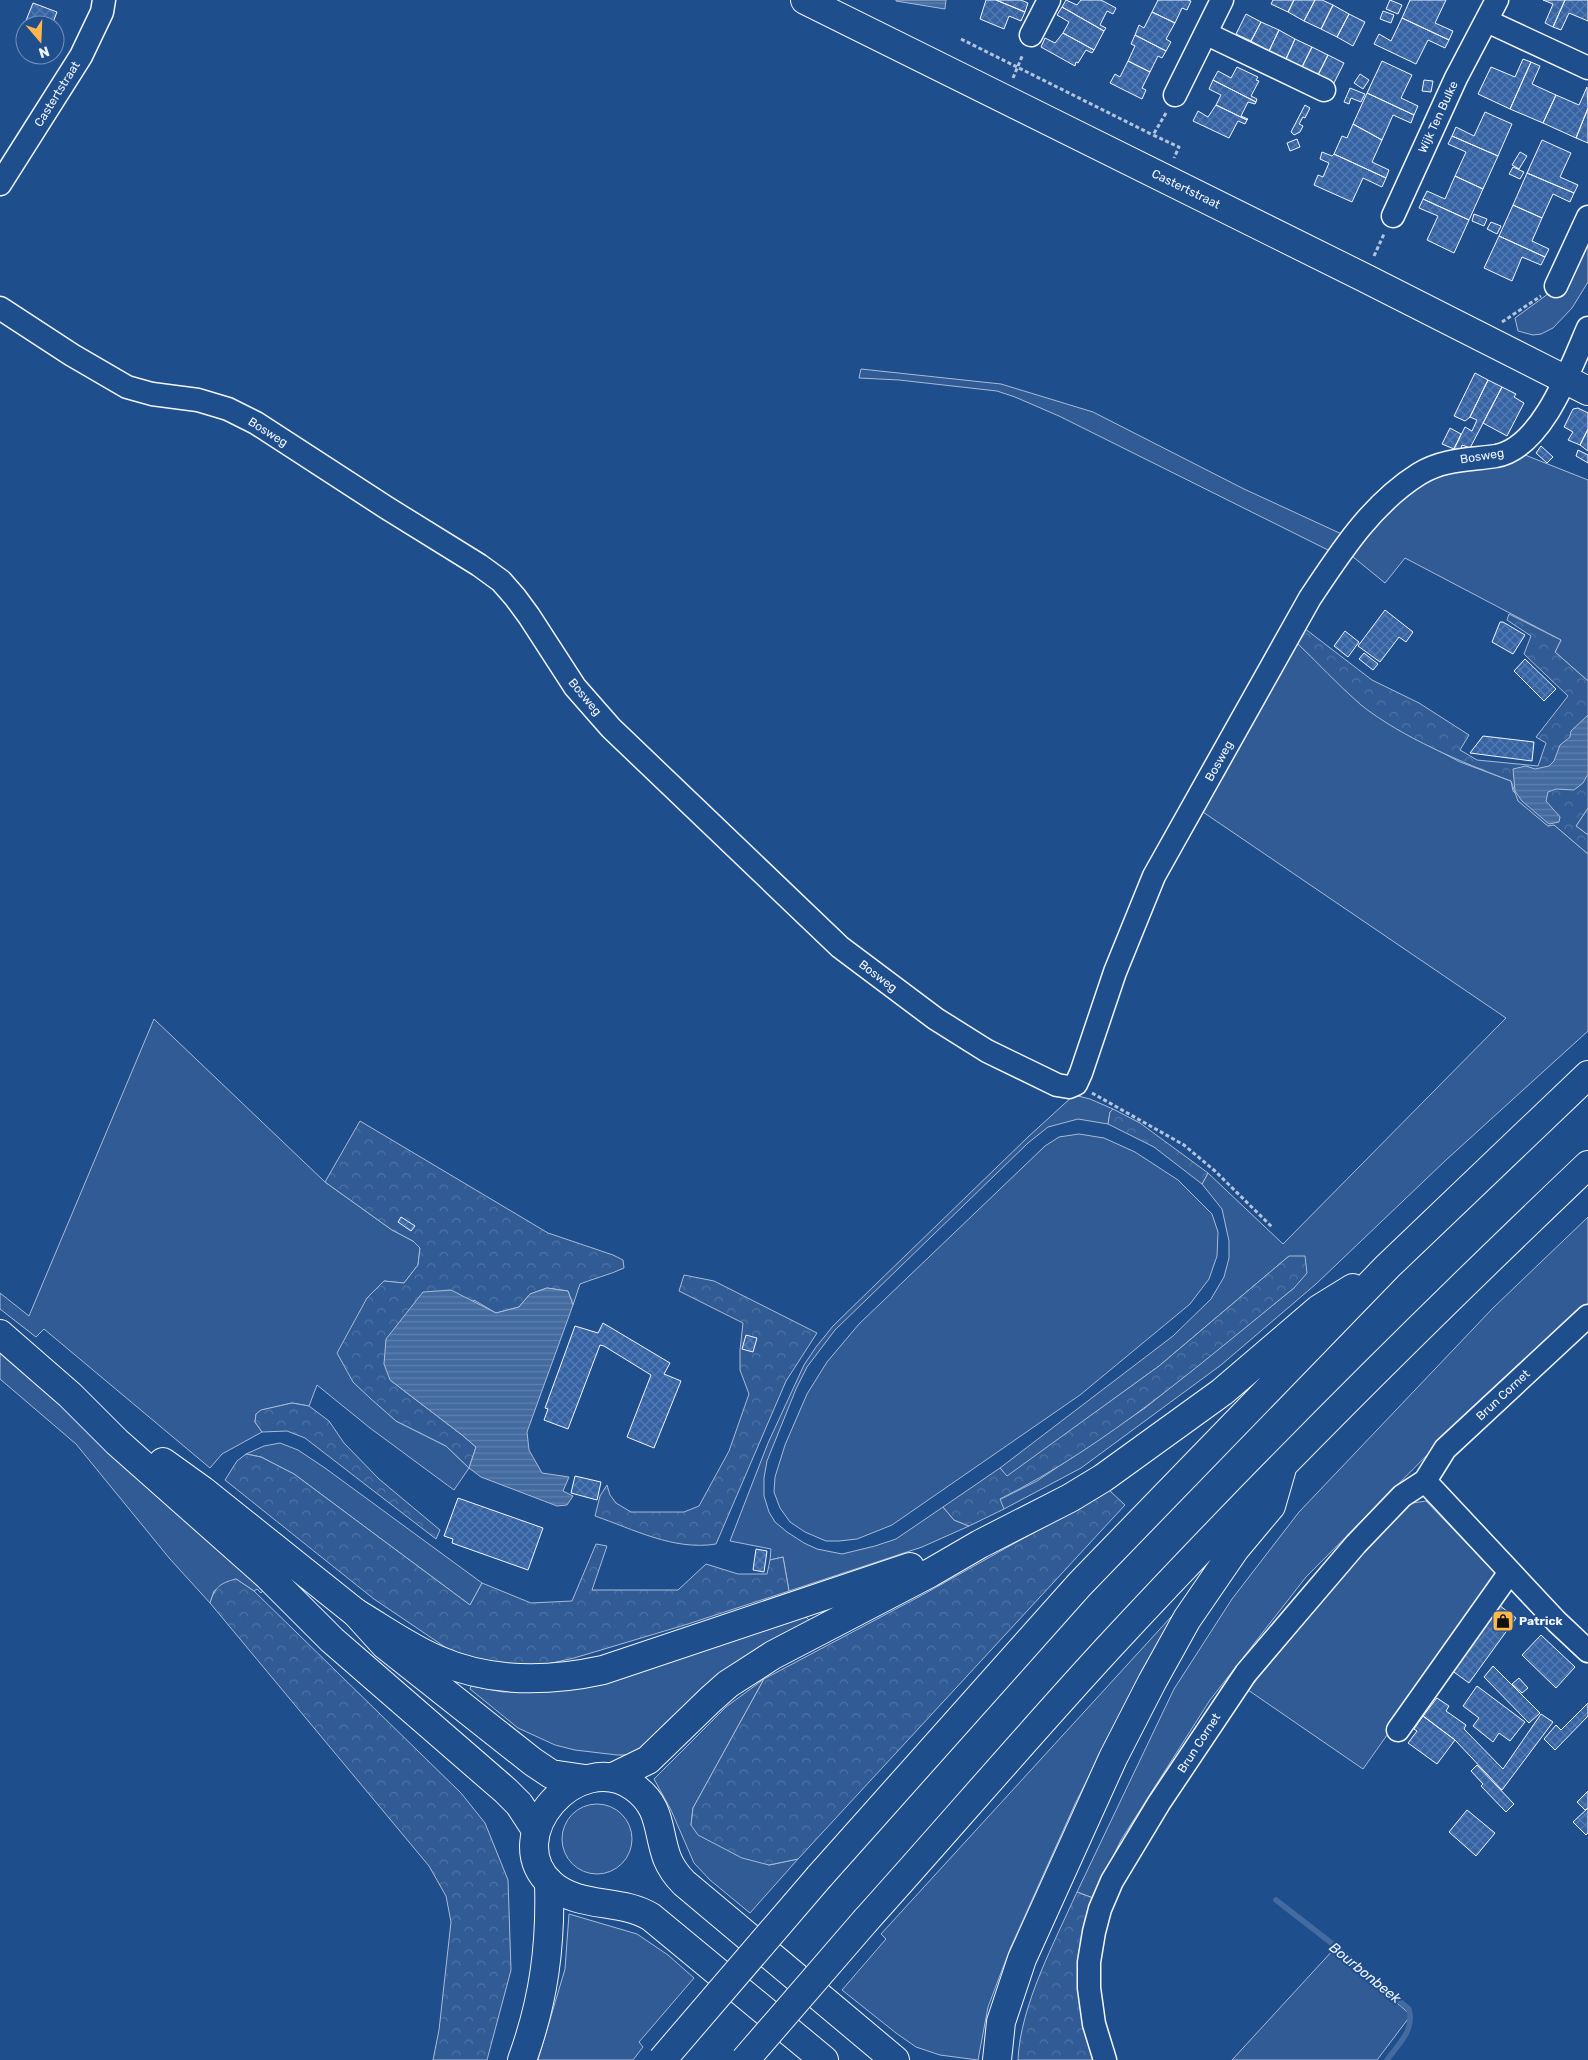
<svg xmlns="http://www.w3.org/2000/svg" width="1588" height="2060" viewBox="0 0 1588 2060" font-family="Rubik,sans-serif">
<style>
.built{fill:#305b95;stroke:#a8bbd7}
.forest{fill:url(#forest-crowns);stroke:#a8bbd7}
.water{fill:url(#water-rules);stroke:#a8bbd7}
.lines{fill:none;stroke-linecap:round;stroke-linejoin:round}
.stream{stroke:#446ba0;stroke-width:5.5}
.building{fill:url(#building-cross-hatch);stroke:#f2f6ff}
.minor-casing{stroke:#f2f6ff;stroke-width:25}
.major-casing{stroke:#f2f6ff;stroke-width:30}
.highway-casing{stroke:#f2f6ff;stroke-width:30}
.path{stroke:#b3c4dc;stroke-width:3;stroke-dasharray:4 2.5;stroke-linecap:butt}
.minor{stroke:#1f4e8c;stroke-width:22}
.major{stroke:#1f4e8c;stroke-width:28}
.highway{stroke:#1f4e8c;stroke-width:28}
.highway-bridge-casing{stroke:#f2f6ff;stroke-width:30;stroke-linecap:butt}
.highway-bridge{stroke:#1f4e8c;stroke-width:28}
.labels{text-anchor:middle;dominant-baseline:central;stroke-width:4;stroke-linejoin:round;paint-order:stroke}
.street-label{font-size:12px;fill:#f2f6ff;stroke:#1f4e8c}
.poi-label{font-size:12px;font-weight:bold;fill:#f2f6ff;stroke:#1f4e8c;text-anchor:start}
.water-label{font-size:14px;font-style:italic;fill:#f2f6ff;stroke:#1f4e8c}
</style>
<defs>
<pattern id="forest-crowns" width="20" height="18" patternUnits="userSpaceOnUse" patternTransform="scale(1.25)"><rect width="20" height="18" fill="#305b95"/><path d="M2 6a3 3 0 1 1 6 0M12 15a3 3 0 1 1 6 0" fill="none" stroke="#4e73a5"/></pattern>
<pattern id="water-rules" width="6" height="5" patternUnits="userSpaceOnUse" patternTransform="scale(1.25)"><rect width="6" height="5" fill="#446ba0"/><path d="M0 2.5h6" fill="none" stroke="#5f81ae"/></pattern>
<pattern id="building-cross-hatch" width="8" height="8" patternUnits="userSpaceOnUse" patternTransform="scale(1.25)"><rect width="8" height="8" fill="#3563a3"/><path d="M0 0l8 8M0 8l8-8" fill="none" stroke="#537ab1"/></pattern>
</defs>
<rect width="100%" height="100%" fill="#1f4e8c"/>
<path class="built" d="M1588,236V282L1572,308L1553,328L1541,334L1533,335L1518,331L1515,318L1552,291Z
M861,369L1001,384L1093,412L1244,489L1346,536L1332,552L1059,416L1015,397L997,391L899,380L859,378Z
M1520,453L1588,480V681L1555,652L1561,640L1405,558L1385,583L1347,552L1417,482Z
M1295,641L1362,705L1403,732L1460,762L1511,781L1513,791L1536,815L1548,826L1553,824L1588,854V1031L1446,1160L1316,1284L1221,1365L1081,1468L1004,1509L999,1500L1037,1481L1145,1408L1294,1288L1289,1256L1159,1366L1007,1477L1000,1468L1173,1336L1211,1299L1224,1277L1229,1258V1241L1222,1209L1202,1184L1208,1173L1283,1244L1506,1018L1200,810Z
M1588,808V835L1576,826Z
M154,1019L325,1182L392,1230L413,1241L420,1248L418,1265L404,1283L384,1281L353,1382L396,1421L446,1446L469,1468L454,1490L370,1428L317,1385L309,1406L292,1403L262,1410L256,1414L255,1422L262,1432L222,1454L210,1468L44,1329L36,1337L0,1309V1293L29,1316Z
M1074,1095L1090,1099L1113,1109L1110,1112L1108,1124L1078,1119L1048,1127L1028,1143L835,1330L807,1367L796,1389L767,1461L764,1478V1496L769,1512L775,1522L787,1532L804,1543L817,1549L842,1554L875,1546L896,1539L943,1507L954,1520L969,1526L922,1547L789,1591L783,1557L770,1560L771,1549L730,1541L768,1443L804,1365L816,1347L833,1326L875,1285L1028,1137Z
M1079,1134L1104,1138L1135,1152L1178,1180L1212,1214L1218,1232L1217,1256L1209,1279L1190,1304L1080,1395L892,1525L857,1539L839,1541H826L805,1532L790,1522L780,1508L774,1492L775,1477L785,1445L807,1394L827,1362L859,1324L1045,1146L1059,1137Z
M1588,1217V1304L1462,1420L1306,1577L1210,1700L1121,1840L1093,1898L1077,1892L1174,1689L1232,1599L1299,1512L1493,1308Z
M0,1353L48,1393L265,1588L261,1593L257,1589L254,1591L236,1579L214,1591L210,1603L170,1559L76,1444L0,1379Z
M280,1443L298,1450L325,1468L482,1583L470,1605L294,1474L261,1457L246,1454L264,1446Z
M1426,1501L1497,1575L1492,1587L1363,1769L1248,1690L1384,1527L1406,1504Z
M1181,1606L1144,1667L1075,1804L1010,1949L988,2007L978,2060L940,2055L916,2047L896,2033L842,1990L886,1939L881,1934Z
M805,1616L810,1621L649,1745L630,1755H617L575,1750L555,1745L518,1728L470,1689L471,1686L503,1692L547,1691Z
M764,1679L693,1808L691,1825L769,1865L798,1859L750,1913L710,1880L694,1863L671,1810L654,1779L726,1707Z
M562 1839a35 35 0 1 1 70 0a35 35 0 1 1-70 0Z
M569,1914L637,1934L668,1955L694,1978L639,2042L643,2047L633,2060H538L565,1969Z
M1334,1949L1411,2015L1377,2060H1232Z"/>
<path class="forest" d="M1509,614L1561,640L1555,652L1588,681V808L1576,826L1588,835V854L1554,825L1548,826L1518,801L1511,781C1461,762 1403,738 1361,705C1338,685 1317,662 1295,641L1304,628L1372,680L1419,703L1469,735L1460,750L1477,760L1538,766L1546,743L1536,737L1568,696L1524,654L1531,636L1507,620Z
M1113,1109L1140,1123L1208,1173L1202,1184L1154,1147L1108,1124L1110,1112Z
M360,1121L548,1233L613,1255L623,1260L624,1268C609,1275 595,1278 580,1284L573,1305L568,1291L547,1288L530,1294L519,1307L496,1313L474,1300L390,1380L462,1435L476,1447L469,1468L446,1446L396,1421L371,1399L353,1382L337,1353L367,1298L384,1281L404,1283L418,1265L420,1248L413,1241L392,1230L325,1182Z
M1289,1256H1305L1307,1273L1294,1288C1200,1364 1108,1445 1000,1499L1004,1509L969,1526L954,1520L943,1507L1000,1468L1007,1476L1159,1366Z
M684,1275L714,1281L817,1333L786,1381L716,1544C674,1551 633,1529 595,1516L600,1496L607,1485L610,1495L616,1503L631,1512H684L699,1506L729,1451L749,1394L740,1370V1350L743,1323L679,1291Z
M292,1403L309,1406L329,1421L344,1443L379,1479L440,1530L436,1539L305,1438L287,1431L262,1432L255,1422L256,1414L261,1410Z
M246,1454L261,1457L294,1474L470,1605L482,1583L531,1603L572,1601L596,1544L607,1546L592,1590H678L706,1564L738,1574H767L770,1560L783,1557L789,1591L688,1624L574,1658L530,1668L488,1666L445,1647L374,1599L225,1480L237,1461Z
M1109,1490L1125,1505L798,1859L769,1865L742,1858L698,1835L691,1825L693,1808L764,1679L926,1593Z
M236,1579L254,1591L461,1793L485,1823L508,1880L511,1970L487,2060H433L439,2030L451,1922L446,1896L429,1866L210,1603C215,1587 220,1583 236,1579Z
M1077,1892L1093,1898L1100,2060H1018C1020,2006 1055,1941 1077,1892Z"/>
<path class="water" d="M896,0H946L945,9L896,1Z
M1588,715V774L1583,783L1574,790L1556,789L1548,792L1546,801L1560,817L1559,822L1549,824L1522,801L1515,791L1513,769L1526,766L1535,769L1549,766L1554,761L1560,745L1570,737L1571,731Z
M547,1288L568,1291L573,1305L527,1432L529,1450L542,1473L569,1477L563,1491L573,1496L567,1505L557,1506L481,1477L469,1468L476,1447L462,1435L390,1380L384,1364L386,1339L423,1292L451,1290L496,1313L519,1307L530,1294Z"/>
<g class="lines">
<path class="stream" d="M1276,1900L1334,1945L1409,2009C1415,2030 1399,2043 1387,2060"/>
</g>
<path class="building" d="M986,0H996L1025,12L1021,21L1009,16L1004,29L980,19Z
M996,0H1021L1028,3L1025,12Z
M1066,0L1077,5L1081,0H1101L1116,8L1113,14L1107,11L1100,25L1106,28L1104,31L1062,7Z
M1158,0H1188L1191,1L1187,10L1182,8L1175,23L1152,12Z
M1273,0H1294L1288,12L1271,4Z
M1294,0H1315L1304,21L1288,12Z
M1315,0H1322L1333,5L1321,29L1304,21Z
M1390,0L1402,5L1398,14L1386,9Z
M1410,0H1446L1435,23L1453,31L1449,40L1402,18Z
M1543,0H1565L1553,27L1545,23L1553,4Z
M1565,0H1588V21L1569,13L1561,30L1553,27Z
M33,3L57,12L52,25H25V35L21,33Z
M1333,5L1349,14L1337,37L1321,29Z
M1062,7L1104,31L1094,50L1063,33L1069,22L1057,15Z
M1383,11L1394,15L1391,23L1380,19Z
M1152,12L1175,23L1166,39L1171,42L1166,51L1135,35L1139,25L1144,28Z
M1246,14L1261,22L1251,41L1236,34Z
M1349,14L1365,22L1353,46L1337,37Z
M1402,18L1449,40L1445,48L1428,40L1416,64L1374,44L1379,34L1391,41Z
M1261,22L1279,30L1269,51L1251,41Z
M1279,30L1295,39L1286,59L1269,51Z
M1063,33L1094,50L1092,53L1086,50L1078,63L1076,62L1075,66L1041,47L1045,38L1055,43Z
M1135,35L1166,51L1162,58L1158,56L1150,72L1128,61L1135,46L1131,44Z
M1295,39L1312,47L1302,67L1286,59Z
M1312,47L1328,55L1318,75L1302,67Z
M1328,55L1344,63L1334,83L1318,75Z
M1523,59L1531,62L1510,109L1478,94L1491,67L1515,77Z
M1128,61L1150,72L1142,88L1146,90L1142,99L1110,83L1115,74L1120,77Z
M1382,61L1412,75L1401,98L1418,106L1414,115L1367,93Z
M1531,62L1540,66L1532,84L1556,95L1543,123L1510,109Z
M1237,67L1258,77L1256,80L1259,81L1251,96L1257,99L1256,102L1213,80L1218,71L1231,78Z
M1360,74L1369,80L1363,89L1354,83Z
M1213,80L1256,102L1255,104L1248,102L1241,116L1248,119L1247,120L1216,105L1221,95L1209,89Z
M1424,80L1433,81L1431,92L1422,91Z
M1587,87L1588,108L1576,138L1543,123L1556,95L1579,105Z
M1350,88L1365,94L1361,102L1351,98L1349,104L1344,102Z
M1367,93L1414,115L1411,123L1393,115L1382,140L1353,124Z
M1216,105L1247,120L1245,124L1238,121L1229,138L1193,121L1198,111L1208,117Z
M1305,105L1310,108L1305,118L1303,117L1299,124L1303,126L1300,132L1294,135L1291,132Z
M1588,108V143L1576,138Z
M1485,112L1512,124L1498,156L1452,136L1456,127L1474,136Z
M1353,124L1382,140L1372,162L1389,170L1386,178L1334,154L1342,136L1347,138Z
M1452,136L1498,156L1483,189L1455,176L1466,152L1448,144Z
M1297,139L1300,147L1290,151L1287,143Z
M1542,140L1571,153L1560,177L1578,185L1574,193L1527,173Z
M1322,152L1332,156L1334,154L1386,178L1382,187L1363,178L1352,202L1314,185L1318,175L1323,177L1329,163L1320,159Z
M1520,152L1527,156L1519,169L1512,165Z
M1513,167L1524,172L1520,179L1509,174Z
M1527,173L1574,193L1570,202L1553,194L1542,218L1513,205Z
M1455,176L1483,189L1469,220L1423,199L1427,191L1445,199Z
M1423,199L1469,220L1454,253L1427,240L1438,216L1419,208Z
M1513,205L1542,218L1532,241L1549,249L1545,257L1499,236Z
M1474,214L1487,219L1484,226L1472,221Z
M1491,222L1501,226L1497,234L1487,229Z
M1499,236L1545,257L1541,265L1522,257L1512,281L1484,268Z
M1475,373L1488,380L1470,417L1465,421L1454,416Z
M1488,380L1502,387L1470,448L1462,445L1461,449H1454L1465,427L1472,431L1477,420L1470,417Z
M1502,387L1516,394L1514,397L1524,403L1507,436L1483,423Z
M1578,408L1588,413V429L1580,445L1568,440L1573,432L1564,427L1573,409Z
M1450,428L1461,434L1454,449L1442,444Z
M1588,429V451L1580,445Z
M1541,446L1553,457L1547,463L1536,453Z
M1578,450L1588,455V463L1576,456Z
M1385,610L1413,632L1406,642L1399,637L1380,662L1358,646Z
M1500,622H1503L1525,635L1513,654L1492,642Z
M1345,631L1359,642L1348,657L1334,646Z
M1364,653L1378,664L1373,670L1359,659Z
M1525,659L1556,689L1544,701L1514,671Z
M1483,736L1534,742L1532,761L1470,753Z
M401,1217L415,1226L411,1231L398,1222Z
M603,1323L670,1363L664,1374L681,1381L654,1448L627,1437L651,1375L604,1346L600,1345L568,1429L544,1420L548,1409L545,1408L575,1326L598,1333Z
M746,1335L757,1338L753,1352L742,1349Z
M575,1476L601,1482L597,1500L571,1493Z
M458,1498L543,1528L528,1570L452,1543L453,1539L444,1536Z
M756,1549L767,1551L764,1572L753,1570Z
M1495,1602L1516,1618L1469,1683L1447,1667Z
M1541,1635L1575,1667L1556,1688L1522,1655Z
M1493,1666L1540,1713L1529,1723L1484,1677Z
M1519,1678L1528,1688L1522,1693L1512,1684Z
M1477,1686L1525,1722L1510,1741L1499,1733L1493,1742L1473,1726L1479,1718L1463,1706Z
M1437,1698L1449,1706L1446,1711L1466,1725L1464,1729L1503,1769L1541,1714L1553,1722L1502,1790L1455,1740L1423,1716Z
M1588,1703V1716L1555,1750L1544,1739L1556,1725L1561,1730Z
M1423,1716L1455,1740L1437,1764L1408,1743L1417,1731L1414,1729Z
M1477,1765L1514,1804L1506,1812L1481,1786L1483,1784L1471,1771Z
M1588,1791V1808L1585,1810L1577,1802Z
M1588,1808V1833L1586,1835L1573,1822Z
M1467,1810L1495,1833L1476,1856L1449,1832Z"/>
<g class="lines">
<g class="minor-casing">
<path id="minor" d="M1487,21L1588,68
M1207,34L1324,90
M1031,35L1049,0
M1175,95L1222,0
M0,184L81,56L102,12L104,0
M1393,216L1456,78L1497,0
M1556,286L1588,217
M0,308L72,355L127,387L152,394L198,400L228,409L256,423L387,508L479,565L501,581L515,597L529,616L575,687L611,728L840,947L936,1019L987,1051L1057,1085L1069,1087L1076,1084L1081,1073L1115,972L1154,876L1310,598C1340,553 1371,504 1419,474C1443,459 1469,460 1496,456C1542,448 1571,367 1588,328
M1425,1481L1557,1622L1588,1651
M1398,1730L1510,1572
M1105,2060L1094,2024L1089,1988V1962L1094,1932L1100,1909L1112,1881L1159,1803L1246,1673L1356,1544L1402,1496L1425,1481L1445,1449L1588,1316"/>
</g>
<g class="major-casing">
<path id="major" d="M805,0L1363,277L1588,391
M0,1334L70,1395L117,1442L267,1575L332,1640L506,1791L519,1804L536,1830
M163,1462L202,1490L356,1613L385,1645L533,1762L551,1774L585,1779
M824,2060L651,1917C620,1898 579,1909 551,1884C499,1836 578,1747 634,1787C662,1807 657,1831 667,1858C671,1868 677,1876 684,1883L895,2060"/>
</g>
<g class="highway-casing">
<path id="highway" d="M356,1613C383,1629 409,1648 438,1660C491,1683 548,1682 603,1670L910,1567
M613,1777L648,1760L710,1700L728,1684L773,1655L930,1573L980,1544L1070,1498L1103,1478L1222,1392L1319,1309L1353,1288
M819,1877L1080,1584L1388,1266L1588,1075
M866,1920C948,1829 1027,1736 1110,1646C1264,1480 1424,1321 1588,1165
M522,2060C544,2000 551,1945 549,1882
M997,2060L1001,2022L1022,1959L1113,1758L1152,1682L1187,1619L1235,1549L1271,1506L1282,1468"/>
</g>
<path class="path" d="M961,39L1153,135
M1013,78L1023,54
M1166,113L1153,135L1179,147L1174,158
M1374,256L1384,234
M1502,322L1541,296
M1092,1093L1184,1145L1215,1171L1273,1228"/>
<use href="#minor" class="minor"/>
<use href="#major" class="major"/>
<use href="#highway" class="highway"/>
<g class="highway-bridge-casing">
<path id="highway-bridge" d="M662,2060L819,1877
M745,2060L866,1920"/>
</g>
<use href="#highway-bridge" class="highway-bridge"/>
</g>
<defs>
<g id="shop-square" transform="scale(1.125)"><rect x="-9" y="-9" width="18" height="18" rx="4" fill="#ffb74d" stroke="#1f4e8c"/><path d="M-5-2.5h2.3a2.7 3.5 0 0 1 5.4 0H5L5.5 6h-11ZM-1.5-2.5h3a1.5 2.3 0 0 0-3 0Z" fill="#111"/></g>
</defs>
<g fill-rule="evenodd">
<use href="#shop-square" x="1503" y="1621"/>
</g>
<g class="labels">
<g class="street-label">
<text transform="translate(57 94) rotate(-58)">Castertstraat</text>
<text transform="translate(1438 117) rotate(-65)">Wijk Ten Bulke</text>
<text transform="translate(1186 189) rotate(26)">Castertstraat</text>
<text transform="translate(268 432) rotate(32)">Bosweg</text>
<text transform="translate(1482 456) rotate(-9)">Bosweg</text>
<text transform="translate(585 697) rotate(50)">Bosweg</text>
<text transform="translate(1219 761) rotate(-61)">Bosweg</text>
<text transform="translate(878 976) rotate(37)">Bosweg</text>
<text transform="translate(1503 1395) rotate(-43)">Brun Cornet</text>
<text transform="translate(1199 1743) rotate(-57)">Brun Cornet</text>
</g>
<g class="poi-label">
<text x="1519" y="1621">Patrick</text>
</g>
<g class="water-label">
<text transform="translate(1365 1973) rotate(39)">Bourbonbeek</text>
</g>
</g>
<g transform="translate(40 40) rotate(161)"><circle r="24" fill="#1f4e8c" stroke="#7391ba"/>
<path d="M0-4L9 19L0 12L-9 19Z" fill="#ffb74d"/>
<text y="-8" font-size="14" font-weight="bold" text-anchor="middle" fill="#f2f6ff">N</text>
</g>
</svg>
